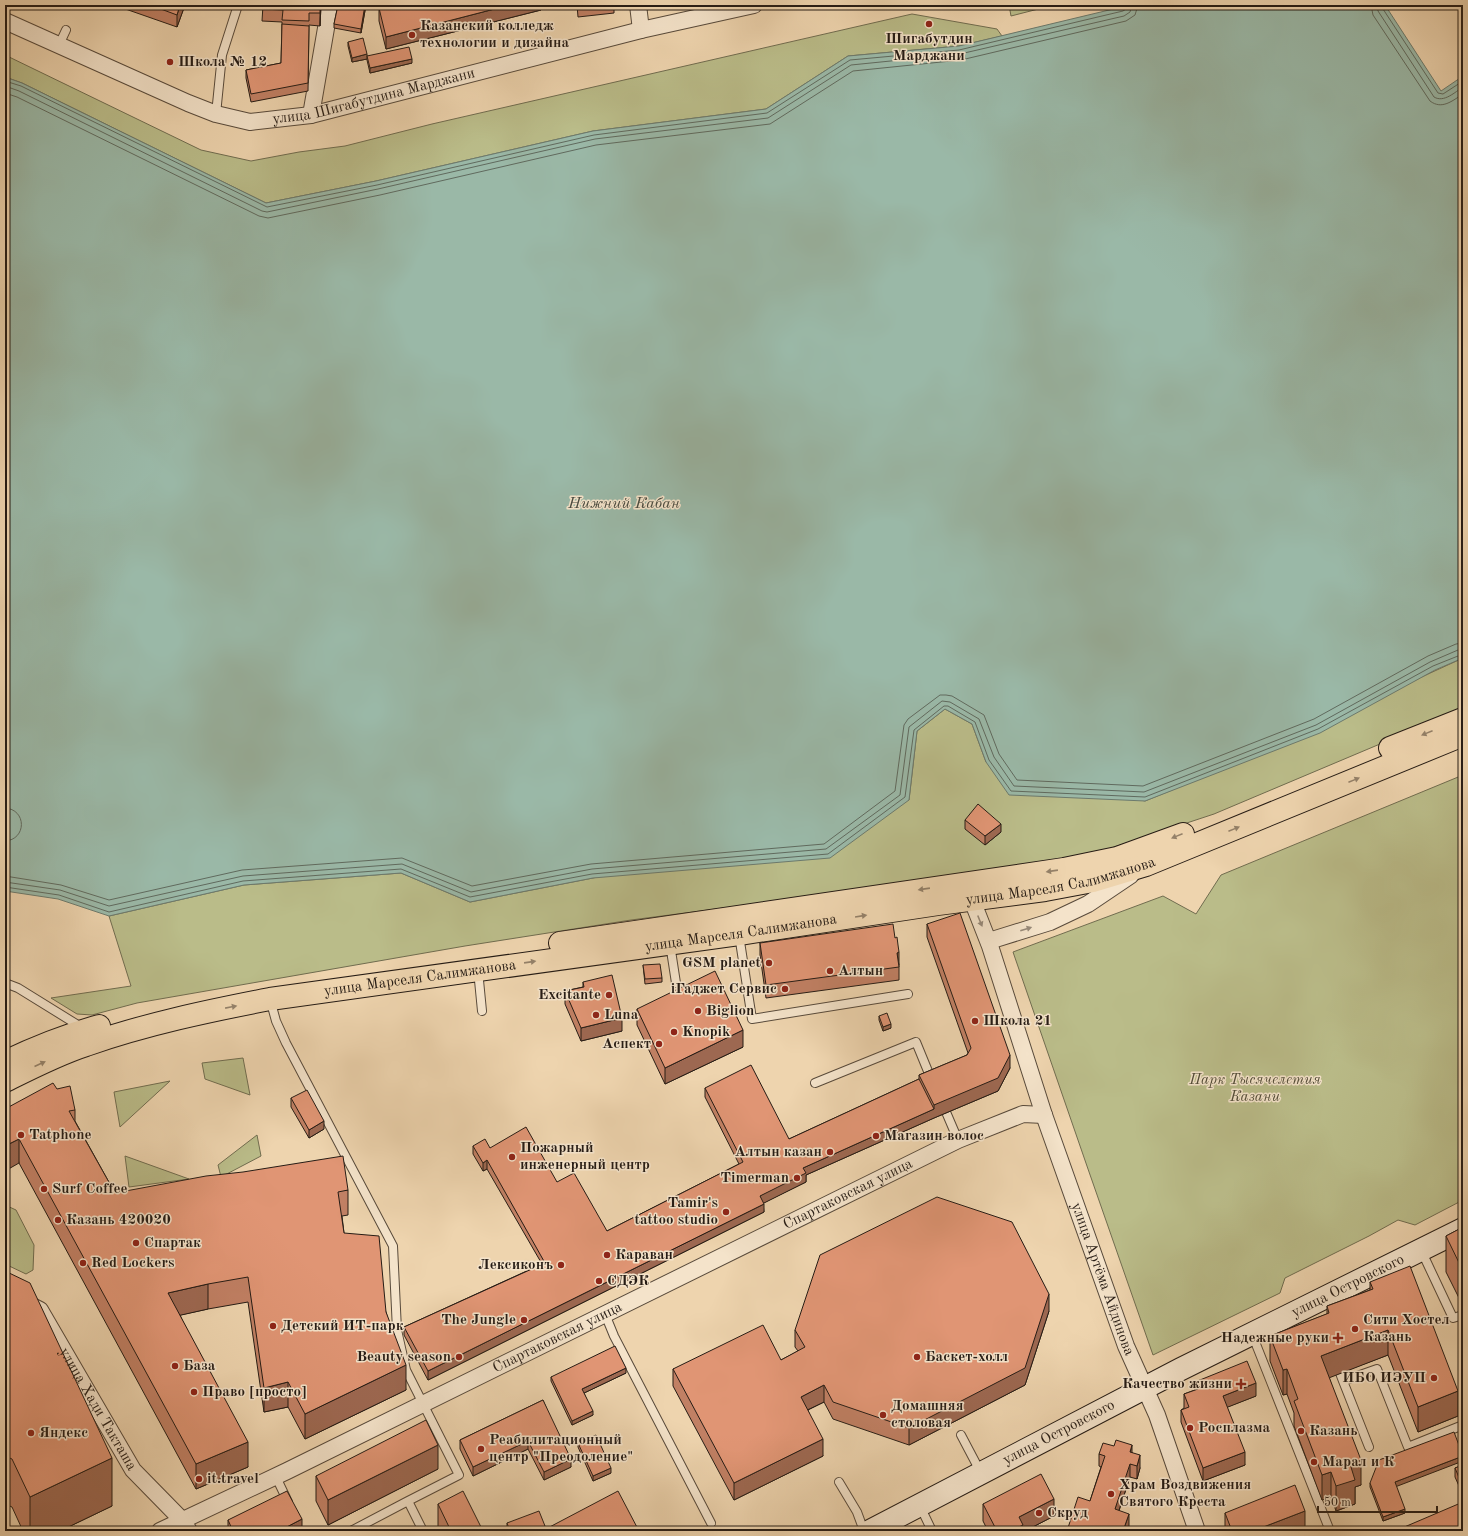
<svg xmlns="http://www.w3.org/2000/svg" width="1468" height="1536" viewBox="0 0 1468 1536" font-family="'Old Standard TT',serif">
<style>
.green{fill:#babc89;stroke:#706c4f}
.water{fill:#9ab8a7;stroke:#6c7a6d}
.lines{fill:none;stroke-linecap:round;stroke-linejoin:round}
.shore{stroke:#606a5e;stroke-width:1}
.lane-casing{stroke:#584a3b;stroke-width:10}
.street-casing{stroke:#584a3b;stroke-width:18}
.secondary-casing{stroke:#261c15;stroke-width:24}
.primary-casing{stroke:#261c15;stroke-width:24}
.lane{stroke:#f4e3ca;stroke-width:8}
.street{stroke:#f4e3ca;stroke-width:16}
.secondary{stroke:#f4e3ca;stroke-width:22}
.primary{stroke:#eed4ae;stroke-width:22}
.wall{fill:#c18064;stroke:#261c15}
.shaded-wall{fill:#9d6851;stroke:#261c15}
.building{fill:#e09574;stroke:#261c15}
.oneway{fill:#948169}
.oneway2{fill:#978979}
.poi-dot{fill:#8f2418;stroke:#f4e3ca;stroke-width:1.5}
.labels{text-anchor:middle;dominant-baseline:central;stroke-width:3;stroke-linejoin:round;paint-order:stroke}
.poi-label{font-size:15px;font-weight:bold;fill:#261c15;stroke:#f4e3ca;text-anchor:start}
.street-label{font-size:15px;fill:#261c15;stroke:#f4e3ca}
.park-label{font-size:15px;font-style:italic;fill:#524c38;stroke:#f4e3ca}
.water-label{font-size:16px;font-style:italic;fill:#494b41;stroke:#f4e3ca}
</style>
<rect width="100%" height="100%" fill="#eed4ae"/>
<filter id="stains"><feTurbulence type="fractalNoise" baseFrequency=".005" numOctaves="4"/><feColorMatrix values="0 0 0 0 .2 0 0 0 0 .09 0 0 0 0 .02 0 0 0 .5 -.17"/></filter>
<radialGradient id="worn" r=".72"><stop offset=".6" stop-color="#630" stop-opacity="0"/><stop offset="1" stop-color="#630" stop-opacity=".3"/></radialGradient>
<path class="green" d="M1009,5H1054L1011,16Z
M912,14L997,29L1002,36L959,46L848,56L766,109L593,131L376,181L266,203L22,83L5,77V55L201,150L251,161L299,152L345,146L432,124Z
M1463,658V709L1214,814L1108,849L1009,871L631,920L465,946L137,1003L92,1015L77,1014L51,998L131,986L109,916L244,885L401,873L470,902L593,878L909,800L917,731L945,709L972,724L986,762L1145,801L1199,779Z
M1463,775V1200L1415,1225L1398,1220L1369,1236L1285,1278L1280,1293L1153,1355L1088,1169L1013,952L1163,896L1196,914L1221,875Z
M243,1058L250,1095L205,1079L202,1063Z
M170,1081L120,1127L114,1092Z
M257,1135L261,1156L221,1177L218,1165Z
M125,1156L189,1179L129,1187Z
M5,1205L16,1210L34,1245L33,1270L26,1274L5,1264Z"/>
<path class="water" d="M1130,5H1385L1441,91L1463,76V658L1435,670L1320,733L1145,801L1009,795L986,762L972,724L945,709L917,731L909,800L830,858L593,878L470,902L401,873L244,885L109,916L58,899L5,891V830L7,824L5,823V77L22,83L266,203L376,181L593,131L766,109L848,56L959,46Z"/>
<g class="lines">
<path class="shore" d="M1371,5L1373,15L1430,101C1442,110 1452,101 1463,94
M1377,5L1378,11L1434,97C1444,103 1455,92 1463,87
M1382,5L1383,9L1438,93L1443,94L1463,81
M5,81L21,86L267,207L377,185L594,135L767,113L850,60L959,50L1123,11L1126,9L1127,5
M5,86L19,91L262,211L267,212L378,189L595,139L768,118L851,65L960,54L1124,16L1130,12L1132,5
M5,93L17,97L259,216L268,218L380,195L596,145L770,124L853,71L961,60L1126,21L1135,15L1138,5
M5,808C27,809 27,840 5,841
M5,876L61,885L109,900L242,870L402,858L472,886L591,864L824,844L895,791L904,725L908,719L940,695H946L952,696L984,715L999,754L1017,780L1143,786L1314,719L1428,656L1456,644L1463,643
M5,882L60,890L109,906L243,876L402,864L471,892L592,869L826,849L900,795L909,727L942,701L950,702L979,719L994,757L1014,786L1144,792L1316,725L1430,662L1458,650L1463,649
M5,887L59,895L109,912L243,881L401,869L470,897L592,874L828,854L905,797L914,730L944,706H948L975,722L989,760L1011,791L1145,797L1318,729L1433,666L1463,654"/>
<g class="lane-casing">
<path id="lane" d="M59,45L66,30
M216,114L222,55L238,5
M739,935L752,1019L908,994
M670,944L676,983
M478,970L482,1011
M5,983L18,988L81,1027
M270,999L276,1021L286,1043L393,1246L397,1330L406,1370L459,1475L408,1501L423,1531
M815,1083L916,1042L932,1081
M946,1112L958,1140
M1421,1250L1453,1318L1463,1315
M605,1314L614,1336L711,1523
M1252,1334L1330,1531
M1340,1373L1343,1381L1377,1369L1408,1447L1463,1425
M1343,1381L1369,1447
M961,1435L981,1473
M276,1477L288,1502
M839,1482L857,1512L864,1531
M920,1506L932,1531
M67,1527L69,1531
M351,1531L408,1501"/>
</g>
<g class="street-casing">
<g id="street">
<path d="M638,5L641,30"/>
<path id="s1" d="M5,21L188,103L216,114L250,122L311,115L641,30L754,5"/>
<path d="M311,115L330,5"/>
<path id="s2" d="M972,900L990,946L1044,1115L1126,1346L1157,1415L1197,1531"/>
<path d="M989,941L1050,922L1088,904L1131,875"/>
<path id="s3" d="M5,1292L40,1310L133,1470L183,1521L189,1531"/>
<path id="s4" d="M160,1531L287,1471L958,1140L1023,1114L1044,1115"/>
</g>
</g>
<g class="secondary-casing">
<g id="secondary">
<path id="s5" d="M870,1531L1181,1369L1463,1229"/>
</g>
</g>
<g class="primary-casing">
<g id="primary">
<path d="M1390,748L1463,719"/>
<path d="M560,943L1064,869L1117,858L1183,834"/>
<path d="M5,1062C36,1047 67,1035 99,1026"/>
<path id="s6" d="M5,1081C31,1068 58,1054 86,1045C146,1024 208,1011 270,999L739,934L938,904L1045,890L1093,881L1146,865L1463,735"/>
</g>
</g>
<use href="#lane" class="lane"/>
<use href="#street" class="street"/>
<use href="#secondary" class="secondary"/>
<use href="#primary" class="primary"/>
</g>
<path class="wall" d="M114,5H185L177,27Z
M263,5H321L320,26L309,25L308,91L251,102L246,78V70L281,63L282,22L262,21Z
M338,5H366L361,33L334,28V24Z
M386,5H541V10L386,49L379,21V8L387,6Z
M577,5H614V13L578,17Z
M348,42L367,59L352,62L348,46Z
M367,56L412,63L370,73L367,60Z
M965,820L1001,832L985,845L965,829Z
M927,924L1010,1068L998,1091L934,1118L806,1175V1182L763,1203L764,1212L428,1380L404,1335V1327L542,1264L487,1169L483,1171L473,1154V1146L490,1148L557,1182L607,1231L739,1164L705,1097V1088L789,1139L919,1079V1075L967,1055L968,1053L927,937Z
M760,943L899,965V980L766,998L760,955Z
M643,965L662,978V982L645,984Z
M583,982L622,1031L581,1041L565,1004V991L583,987Z
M637,1009L743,1047L665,1084L637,1025Z
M879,1016L891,1028L883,1031L879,1020Z
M57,1089L75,1110V1121L115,1193L348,1190V1215L342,1216L344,1233L386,1312L406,1390L305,1439L288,1407L264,1412L248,1302L208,1309L180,1315L248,1467L196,1489L19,1163L5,1109Z
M291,1098L324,1129L309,1138L291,1107Z
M1463,1227V1306L1446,1272V1236Z
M5,1271L112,1506L60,1531H23L12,1507L5,1504Z
M1370,1282L1458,1416L1418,1432L1388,1355L1329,1377L1361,1485L1355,1487V1504L1336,1511L1331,1497L1322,1500L1294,1426V1413L1287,1394L1283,1395L1270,1361V1336L1327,1314V1306L1370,1290Z
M1049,1311L1025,1385L909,1445L833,1419L824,1402L808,1410L823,1456L734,1500L673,1386V1369L781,1360L798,1351L795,1347V1330Z
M626,1373L584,1393L593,1415L572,1425L551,1381V1377Z
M1195,1382L1256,1396L1227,1407L1245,1465L1203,1481L1181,1422V1410L1184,1408V1394L1195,1390Z
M543,1400L571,1467L544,1480L528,1449L473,1476L460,1449V1440Z
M578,1443L611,1473L593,1481L578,1447Z
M1132,1452L1140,1468L1137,1479L1130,1477L1119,1511L1129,1527L1127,1531H1067L1090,1501L1101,1467L1099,1466V1454Z
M1463,1465V1495L1455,1477V1468Z
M438,1469L328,1525L316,1501V1476Z
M1370,1483L1396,1486L1405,1513L1383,1521L1370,1487Z
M438,1504L483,1531H439L438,1529Z
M983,1504L1054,1516L1025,1531H988L983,1521Z
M1225,1513L1305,1531H1225Z
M228,1520L302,1531H228Z
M507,1523L545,1530L639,1531H507Z"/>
<path class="shaded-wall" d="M180,5H185L177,27V15Z
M320,5H321L320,26Z
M365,5H366L361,33V29Z
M510,5H541V10L386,49V37Z
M367,54V59L352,62V58Z
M412,59V63L370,73V68Z
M1001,824V832L985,845V836Z
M899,952V965L897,953Z
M622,1018V1031L581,1041V1028Z
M891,1024V1028L883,1031V1027Z
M743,1030V1047L665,1084V1068Z
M1010,1055V1068L998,1091L934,1118L806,1175V1182L760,1205V1196L803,1168L934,1109V1105Z
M324,1121V1129L309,1138V1130Z
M19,1139V1163L5,1171V1146Z
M487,1160V1169L483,1171V1163Z
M764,1204V1212L428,1380V1371Z
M208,1284V1309L168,1318V1293Z
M1049,1294V1311L1025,1385L909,1445V1428Z
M1388,1330V1355L1321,1381V1356Z
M406,1365V1390L305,1439V1414Z
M626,1368V1373L582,1394V1389Z
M1287,1369V1394L1283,1395V1370Z
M288,1382V1407L264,1412V1388Z
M1256,1383V1396L1223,1409V1396Z
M824,1385V1402L801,1413V1397Z
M1458,1391V1416L1418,1432V1407Z
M593,1411V1415L572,1425V1421Z
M823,1439V1456L734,1500V1483Z
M528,1441V1449L473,1476V1467Z
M248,1442V1467L196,1489V1464Z
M438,1445V1469L328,1525V1500Z
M1132,1445V1458L1130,1464V1477L1115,1522V1509Z
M1245,1452V1465L1203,1481V1468Z
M1140,1455V1468L1137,1479V1466Z
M1463,1456V1461L1395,1487V1482Z
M112,1458V1506L60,1531H30V1497Z
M571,1459V1467L544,1480V1472Z
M1361,1460V1485L1355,1487V1504L1336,1511V1486L1350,1464Z
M611,1468V1473L593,1481V1476Z
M1331,1472V1497L1322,1500V1475Z
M1054,1499V1516L1025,1531H1011L1019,1517Z
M1405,1509V1513L1383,1521V1517Z
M1305,1511V1531H1253Z
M1129,1514V1527L1127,1531H1123Z
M302,1519V1531H279Z
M545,1526V1531H533Z"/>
<path class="building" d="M150,5H180L177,15Z
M263,5H320V13H309V21L282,20L283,10L262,9Z
M338,5H365L361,29L334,24Z
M390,5H510L386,37L379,8L390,6Z
M282,24L309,26L308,83L251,94L246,70L281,63Z
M363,38L367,54L352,58L348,42Z
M409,47L412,59L370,68L367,56Z
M978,804L1001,824L985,836L965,820Z
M960,913L1010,1055L998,1078L934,1105L919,1075L967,1055L971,1048L927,924Z
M893,924L895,938L897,937L898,945L899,952L897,953L899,967L766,985L760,943Z
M660,964L662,978L645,979L643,965Z
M715,971L743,1030L665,1068L637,1009Z
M612,975L622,1018L581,1028L565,991L584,987L583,982Z
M887,1013L891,1024L883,1027L879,1016Z
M751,1065L789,1139L919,1079L934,1109L803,1168L806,1173L760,1196L764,1204L428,1371L404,1327L545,1263L487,1160L483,1163L473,1146L485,1139L490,1148L526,1127L557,1182L574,1173L607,1231L743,1162L705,1088Z
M53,1083L57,1089L70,1086L75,1110L69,1111L115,1193L206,1176L243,1172L343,1156L348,1190L338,1192L344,1233L379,1236L386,1312L406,1365L305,1414L288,1382L264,1388L248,1277L208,1284L168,1293L248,1442L196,1464L19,1139L5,1146V1109Z
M307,1090L324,1121L309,1130L291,1098Z
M937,1197L1012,1222L1049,1294L1025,1368L909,1428L833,1402L824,1385L801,1397L823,1439L734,1483L673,1369L763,1325L781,1360L805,1347L795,1330L820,1255Z
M1463,1227V1271L1446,1236Z
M1410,1266L1458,1391L1418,1407L1388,1330L1321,1356L1361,1460L1350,1464L1355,1480L1336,1486L1331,1472L1322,1475L1294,1401L1298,1399L1287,1369L1283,1370L1270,1336L1329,1313L1327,1306L1373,1289L1370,1282Z
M5,1271L30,1283L112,1458L30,1497L12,1459L5,1456Z
M615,1346L626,1368L582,1389L593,1411L572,1421L551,1377Z
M1247,1361L1256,1383L1223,1396L1245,1452L1203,1468L1181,1410L1189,1407L1184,1394L1198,1389L1195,1382Z
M543,1400L571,1459L544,1472L528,1441L473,1467L460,1440Z
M426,1420L438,1445L328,1500L316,1476Z
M1454,1432L1463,1456L1395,1482L1405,1509L1383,1517L1370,1483L1379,1460Z
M596,1435L611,1468L593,1476L578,1443Z
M1116,1440L1132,1445L1130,1452L1140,1455L1137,1466L1130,1464L1115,1509L1129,1514L1123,1531H1067L1078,1497L1090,1501L1105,1456L1099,1454L1103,1443L1114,1446Z
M1463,1465V1487L1455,1468Z
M1041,1474L1054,1499L1019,1517L1023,1525L1011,1531H997L983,1504Z
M1295,1485L1305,1511L1253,1531H1232L1225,1513Z
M287,1491L302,1519L279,1531H233L228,1520Z
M463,1491L483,1531H451L438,1504Z
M618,1491L639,1531H542Z
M1463,1502V1531H1395Z
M539,1511L545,1526L533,1531H510L507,1523Z"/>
<defs><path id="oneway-solid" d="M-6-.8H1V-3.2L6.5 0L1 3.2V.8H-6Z"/></defs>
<g class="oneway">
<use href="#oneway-solid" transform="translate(1427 733) rotate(158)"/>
<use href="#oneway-solid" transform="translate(1354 780) rotate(-22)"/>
<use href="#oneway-solid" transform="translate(1234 829) rotate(-22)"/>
<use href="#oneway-solid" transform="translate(1177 836) rotate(158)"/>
<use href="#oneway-solid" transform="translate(1052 871) rotate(172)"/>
<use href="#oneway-solid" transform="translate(924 889) rotate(172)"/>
<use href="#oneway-solid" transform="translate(861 916) rotate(-9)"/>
<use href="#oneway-solid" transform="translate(530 962) rotate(-8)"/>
<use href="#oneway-solid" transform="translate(231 1007) rotate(-11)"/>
<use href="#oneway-solid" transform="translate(40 1064) rotate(-24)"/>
</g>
<g class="oneway2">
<use href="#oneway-solid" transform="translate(980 921) rotate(68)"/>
<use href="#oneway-solid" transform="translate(1026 929) rotate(-18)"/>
</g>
<g class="poi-dot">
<circle cx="929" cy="24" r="4"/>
<circle cx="412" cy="35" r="4"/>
<circle cx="170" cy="62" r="4"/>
<circle cx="769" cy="963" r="4"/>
<circle cx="830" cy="971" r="4"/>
<circle cx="785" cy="989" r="4"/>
<circle cx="609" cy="995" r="4"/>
<circle cx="698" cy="1011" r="4"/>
<circle cx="596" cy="1015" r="4"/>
<circle cx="975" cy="1021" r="4"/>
<circle cx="674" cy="1032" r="4"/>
<circle cx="659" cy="1044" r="4"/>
<circle cx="21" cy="1135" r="4"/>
<circle cx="876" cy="1136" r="4"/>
<circle cx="830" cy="1152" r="4"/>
<circle cx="512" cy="1157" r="4"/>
<circle cx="797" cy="1178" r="4"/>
<circle cx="44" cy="1189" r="4"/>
<circle cx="726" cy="1212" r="4"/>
<circle cx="58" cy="1220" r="4"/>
<circle cx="136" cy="1243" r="4"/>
<circle cx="607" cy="1255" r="4"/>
<circle cx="83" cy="1263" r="4"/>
<circle cx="561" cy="1265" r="4"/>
<circle cx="599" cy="1281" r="4"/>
<circle cx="524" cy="1320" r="4"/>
<circle cx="273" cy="1326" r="4"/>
<circle cx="1355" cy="1329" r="4"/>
<path d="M1336 1332h4v4h4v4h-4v4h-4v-4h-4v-4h4z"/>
<circle cx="459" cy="1357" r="4"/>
<circle cx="917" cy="1357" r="4"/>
<circle cx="175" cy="1366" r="4"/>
<circle cx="1434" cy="1378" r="4"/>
<path d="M1239 1378h4v4h4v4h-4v4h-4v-4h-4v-4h4z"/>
<circle cx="194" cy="1392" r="4"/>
<circle cx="883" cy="1415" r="4"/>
<circle cx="1190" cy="1428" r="4"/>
<circle cx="1301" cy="1431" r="4"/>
<circle cx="31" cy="1433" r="4"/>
<circle cx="481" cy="1449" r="4"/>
<circle cx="1314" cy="1462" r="4"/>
<circle cx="199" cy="1479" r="4"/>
<circle cx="1111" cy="1494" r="4"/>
<circle cx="1039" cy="1513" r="4"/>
</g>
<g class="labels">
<g class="poi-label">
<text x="420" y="26">Казанский колледж<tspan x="420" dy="17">технологии и дизайна</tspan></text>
<text x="929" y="39" text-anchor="middle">Шигабутдин<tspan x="929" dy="17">Марджани</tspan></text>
<text x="178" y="62">Школа № 12</text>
<text x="761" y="963" text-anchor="end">GSM planet</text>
<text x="838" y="971">Алтын</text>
<text x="777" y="989" text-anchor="end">iГаджет Сервис</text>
<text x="601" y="995" text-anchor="end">Excitante</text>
<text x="706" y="1011">Biglion</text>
<text x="604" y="1015">Luna</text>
<text x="983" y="1021">Школа 21</text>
<text x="682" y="1032">Knopik</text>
<text x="651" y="1044" text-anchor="end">Аспект</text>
<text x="29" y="1135">Tatphone</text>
<text x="884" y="1136">Магазин волос</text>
<text x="520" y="1148">Пожарный<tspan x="520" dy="17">инженерный центр</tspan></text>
<text x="822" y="1152" text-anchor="end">Алтын казан</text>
<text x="789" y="1178" text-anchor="end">Timerman</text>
<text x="52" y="1189">Surf Coffee</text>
<text x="718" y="1203" text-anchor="end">Tamir's<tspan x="718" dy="17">tattoo studio</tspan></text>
<text x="66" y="1220">Казань 420020</text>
<text x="144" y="1243">Спартак</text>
<text x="615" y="1255">Караван</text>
<text x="91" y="1263">Red Lockers</text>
<text x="553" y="1265" text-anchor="end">Лексиконъ</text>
<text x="607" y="1281">СДЭК</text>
<text x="516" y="1320" text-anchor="end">The Jungle</text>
<text x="1363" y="1320">Сити Хостел<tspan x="1363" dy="17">Казань</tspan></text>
<text x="281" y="1326">Детский ИТ-парк</text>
<text x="1329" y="1338" text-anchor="end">Надежные руки</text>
<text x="451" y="1357" text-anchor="end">Beauty season</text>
<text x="925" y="1357">Баскет-холл</text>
<text x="183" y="1366">База</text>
<text x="1426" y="1378" text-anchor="end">ИБО ИЭУП</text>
<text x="1232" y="1384" text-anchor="end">Качество жизни</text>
<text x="202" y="1392">Право [просто]</text>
<text x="891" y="1406">Домашняя<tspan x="891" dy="17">столовая</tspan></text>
<text x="1198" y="1428">Росплазма</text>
<text x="1309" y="1431">Казань</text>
<text x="39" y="1433">Яндекс</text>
<text x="489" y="1440">Реабилитационный<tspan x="489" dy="17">центр "Преодоление"</tspan></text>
<text x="1322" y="1462">Марал и К</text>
<text x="207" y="1479">it.travel</text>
<text x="1119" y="1485">Храм Воздвижения<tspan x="1119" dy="17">Святого Креста</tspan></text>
<text x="1047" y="1513">Скруд</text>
</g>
<g class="street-label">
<text stroke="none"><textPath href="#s1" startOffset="392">улица Шигабутдина Марджани</textPath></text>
<text stroke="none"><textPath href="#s6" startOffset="1078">улица Марселя Салимжанова</textPath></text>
<text stroke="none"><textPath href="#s6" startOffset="754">улица Марселя Салимжанова</textPath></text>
<text stroke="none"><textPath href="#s6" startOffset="430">улица Марселя Салимжанова</textPath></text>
<text stroke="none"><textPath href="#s4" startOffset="766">Спартаковская улица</textPath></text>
<text stroke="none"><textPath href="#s2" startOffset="401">улица Артёма Айдинова</textPath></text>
<text stroke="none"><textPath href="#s5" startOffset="537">улица Островского</textPath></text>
<text stroke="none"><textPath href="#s4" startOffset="442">Спартаковская улица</textPath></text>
<text stroke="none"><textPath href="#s3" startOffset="154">улица Хади Такташа</textPath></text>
<text stroke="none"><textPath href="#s5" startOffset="213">улица Островского</textPath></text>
</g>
<g class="park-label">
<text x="1255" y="1080">Парк Тысячелетия<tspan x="1255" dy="17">Казани</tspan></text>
</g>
<g class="water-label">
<text x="624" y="504">Нижний Кабан</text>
</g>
</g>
<rect width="1468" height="1536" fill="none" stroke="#eed4ae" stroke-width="20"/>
<rect x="6" y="6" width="1456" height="1524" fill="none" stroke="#261c15" stroke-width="2"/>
<rect x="10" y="10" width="1448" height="1516" fill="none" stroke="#261c15"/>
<path d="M1318 1506v6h119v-6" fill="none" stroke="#261c15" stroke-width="2"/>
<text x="1324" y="1506" font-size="12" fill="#261c15" stroke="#f4e3ca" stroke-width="3" paint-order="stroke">50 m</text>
<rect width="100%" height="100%" filter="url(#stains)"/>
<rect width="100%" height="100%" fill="url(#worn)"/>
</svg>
